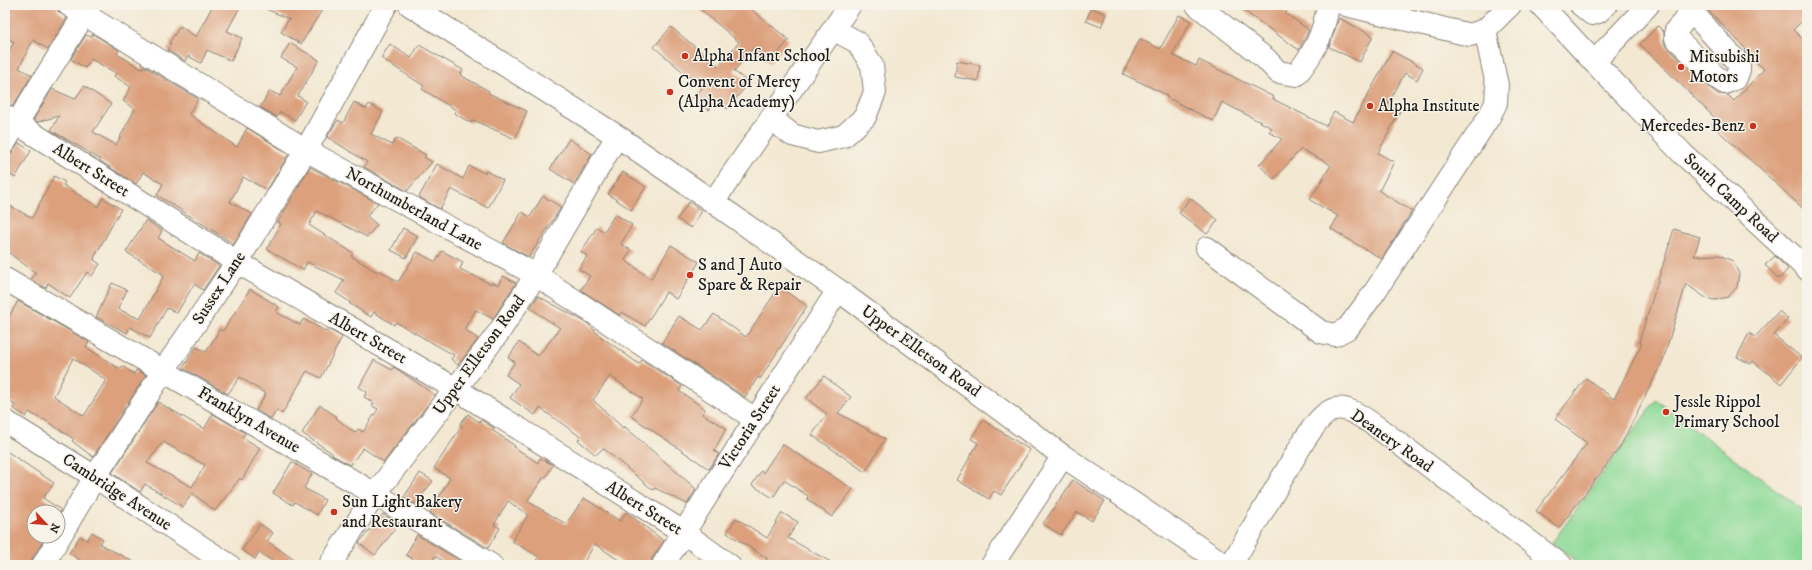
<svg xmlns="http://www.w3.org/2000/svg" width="1812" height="570" viewBox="0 0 1812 570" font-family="'IM FELL DW Pica',serif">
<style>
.green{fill:#8dda97;stroke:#547b5a}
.building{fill:#dca07d;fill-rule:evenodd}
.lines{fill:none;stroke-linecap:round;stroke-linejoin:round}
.minor-casing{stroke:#888277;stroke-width:24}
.major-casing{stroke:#888277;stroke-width:24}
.minor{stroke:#fff;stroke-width:22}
.major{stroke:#fff;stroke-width:22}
.poi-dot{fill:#c8321e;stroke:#f7f3e8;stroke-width:1.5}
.labels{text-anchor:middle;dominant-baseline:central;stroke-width:3;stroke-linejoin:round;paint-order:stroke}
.poi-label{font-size:17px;fill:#1c1c1c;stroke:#f7f3e8;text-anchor:start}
.street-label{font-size:17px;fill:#1c1c1c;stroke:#f7f3e8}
</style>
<rect width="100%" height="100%" fill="#f7f3e8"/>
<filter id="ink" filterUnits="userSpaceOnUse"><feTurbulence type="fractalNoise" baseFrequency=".025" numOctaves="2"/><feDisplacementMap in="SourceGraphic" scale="8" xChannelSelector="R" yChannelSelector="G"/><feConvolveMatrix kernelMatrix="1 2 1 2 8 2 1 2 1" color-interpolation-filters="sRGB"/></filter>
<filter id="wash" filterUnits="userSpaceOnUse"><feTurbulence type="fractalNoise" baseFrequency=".012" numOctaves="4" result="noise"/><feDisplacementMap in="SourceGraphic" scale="16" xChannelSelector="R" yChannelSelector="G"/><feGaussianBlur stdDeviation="0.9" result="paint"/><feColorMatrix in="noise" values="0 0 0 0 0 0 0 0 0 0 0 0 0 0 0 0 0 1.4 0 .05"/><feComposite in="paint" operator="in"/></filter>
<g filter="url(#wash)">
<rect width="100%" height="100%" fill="#f3e8d2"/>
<path class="green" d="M1656,400L1807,513V565H1581L1552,543Z"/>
<g id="blocks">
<path class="building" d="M8,5H57L58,11L67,18L48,49L33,40L19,68L32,75L13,106L5,103V58L14,42L5,37V10Z
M213,5H241L227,31L242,38L231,61L207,50L201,63L188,56L185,61L167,50L171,44L169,43L180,26L196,37Z
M257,5H325L301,44L281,32L289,19Z
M695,5H746L789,40L770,63L753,48L734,71L749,83L727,109L717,100L709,110L694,98L702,88L654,47L671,27L718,66L739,42Z
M1236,5H1294L1285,13L1309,30L1299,50Z
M1703,5H1807V16L1793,30L1807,43V212L1712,125L1717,120L1640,44L1658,26L1664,32V43L1667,47L1709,87L1718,94L1728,95L1734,101L1764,69L1746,53L1744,51L1746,49Z
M1091,8L1106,14L1101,27L1086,21Z
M1179,15L1191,21L1172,55L1196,66L1199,60L1274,97L1273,99L1326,126L1334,112L1353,122L1392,51L1423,68L1417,80L1405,73L1388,104L1400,111L1378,153L1394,162L1379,191L1412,211L1382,259L1331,229L1338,216L1310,200L1331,165L1301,149L1274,179L1259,165L1282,139L1269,132L1272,128L1222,102L1213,121L1166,97L1167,95L1123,74L1140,39L1160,49Z
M1339,18L1373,36L1360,62L1329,47Z
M93,34L119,50L117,54L142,69L144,66L198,99L189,114L237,147L247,128L289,154L267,190L243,177L230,202L252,214L234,244L157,195L163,184L143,172L136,184L100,161V159L51,130L59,116L37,122L34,119L52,89L75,99L84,86L111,104L93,132L116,145L135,109L123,101L131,87L114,76L116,73L91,59L85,68L71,59L86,35L91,37Z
M290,43L319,60L298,96L306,101L295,120L280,112L277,117L260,107L270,91L280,96L297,67L281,58Z
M390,44L411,58L419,45L463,70L460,75L489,91L488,93L527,111L515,139L473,120L471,123L454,113L456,110L422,89L424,86L381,58Z
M957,61L980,65L978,81L955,77Z
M354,102L366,109L369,104L383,112L371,134L392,145L396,138L426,155L424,157L432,162L407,191L364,167L367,162L327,137L338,120L343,123Z
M569,139L592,154L574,184L550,169Z
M19,143L31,151L15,178L5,171V162Z
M437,164L463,179L469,166L485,173L486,171L503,180L488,208L451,189L440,209L419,197Z
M310,167L378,203L367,216L377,225L367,237L317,211L309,225L353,253L351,256L377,272L379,270L398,282L417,252L436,262L442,251L463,262L460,269L491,284L492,282L498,285L503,276L516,283L493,319L476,310L464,329L478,339L458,365L451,359L454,355L420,336L396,322L394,325L374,312L371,317L349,303L350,302L336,293L344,280L307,262L303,270L267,249L281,224L278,222Z
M623,172L646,187L631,210L608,194Z
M54,176L65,182L63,185L98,207L103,198L121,209L95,256L94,260L100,264L92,276L87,272L70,298L48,283L46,288L31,280L36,273L5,250V203L32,218Z
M543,196L561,207L529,257L503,243L522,212L530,217Z
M1190,198L1218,220L1207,234L1179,213Z
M689,202L702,211L691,228L677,219Z
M615,214L632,225L621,244L631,250L625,260L651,279L671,245L699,262L676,299L666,292L645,326L622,312L619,315L581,290L590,276L579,269L587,256L581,252L597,227L604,232Z
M146,220L162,231L158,238L195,261L199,253L219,266L203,290L194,284L177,313L167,308L150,338L130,327L127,333L96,317L112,283L127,290L118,309L140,319L164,275L126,252Z
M403,228L418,236L406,258L391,250Z
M1674,229L1700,237L1694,256L1719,255L1733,261L1739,274L1737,287L1728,297L1714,300L1706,298L1686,284L1663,360L1620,447L1559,528L1536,511L1587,443L1555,419L1586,378L1614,399L1642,343L1639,342Z
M1775,256L1788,269L1779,279L1765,265Z
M779,287L807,306L760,379L758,377L745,397L662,343L679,316L702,330L714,314L746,337Z
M250,289L279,307L276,312L300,325L303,319L327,332L328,329L342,337L321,378L307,371L282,414L277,410L271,419L256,410L266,394L240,377L228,394L183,368L196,347L206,352L220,329L223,331Z
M538,296L587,323L600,336L639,364L642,360L682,386L679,391L705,409L702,414L726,428L714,451L719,454L709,469L631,416L643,399L610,376L593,400L623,428L624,426L696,489L687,504L655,488L653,490L603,448L596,455L578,440L581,437L540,408L535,415L510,398L519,384L506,375L515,362L508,358L519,342L538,356L560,328L530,308Z
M18,301L89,342L86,347L120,369L122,366L134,374L136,370L146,375L93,457L72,441L74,439L43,419V420L29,412L26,417L13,408L15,405L5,399V324ZM73,358L106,380L84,416L54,396Z
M1779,311L1788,319L1774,335L1802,358L1781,384L1753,361L1751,364L1737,357L1749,333L1755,337Z
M374,360L392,370L394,367L435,395L384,462L363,448L350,465L332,455V453L302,433L320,405L337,417L336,418L355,433L358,429L363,432L378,409L372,406L374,403L364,397L367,392L359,387Z
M824,376L851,397L838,413L885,439L865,472L812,435L827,414L806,398Z
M158,402L204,429L213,414L245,433L242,437L260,448L242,480L240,478L215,511L192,493L183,507L145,484L140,492L112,473ZM163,442L205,465L192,487L147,463Z
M468,414L479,422L481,420L494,428L492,430L515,446L514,447L538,463L540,458L553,465L545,478L544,477L527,501L566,524L584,498L620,521L626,512L664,541L652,558L651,565H626L595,544L582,565H534L539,557L512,541L528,515L508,501L494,525L500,528L488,548L430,513L450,478L434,468L462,426L460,424Z
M983,420L1030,450L1001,495L994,491L989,499L957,480L978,443L971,439Z
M782,444L853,489L832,517L807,499L808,496L784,480L773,498L752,485L761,471L763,473Z
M5,450L54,483L43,498L61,510L60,512H34V536H46L32,559L31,565H5Z
M292,462L312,474L304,488L325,500L317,515L295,502L293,505L273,493Z
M420,473L433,481L415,504L404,497Z
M1073,480L1105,501L1092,521L1077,512L1061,535L1043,524Z
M782,513L798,522L788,538L836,565H764L767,558L727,533L736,518L767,538Z
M383,514L399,524L375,555L359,543Z
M260,524L273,533L267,541L302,565H278L259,552L255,559L242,550Z
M92,532L103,539L100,544L139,565H88L69,553L80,536L87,540Z
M417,535L467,565H449L435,556L430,565H423L406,555Z"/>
</g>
</g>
<g filter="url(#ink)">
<use href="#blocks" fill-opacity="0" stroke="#888277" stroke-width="1"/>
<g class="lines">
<g class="minor-casing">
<path id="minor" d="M69,5L306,150L536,275L755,419
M410,5L617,136L713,202L838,290L1063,456L1225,565
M1197,5L1266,59L1278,72L1296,75C1315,52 1323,35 1328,6L1331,5
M1346,5L1470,35L1485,30L1510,5
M1581,5L1592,14L1598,12L1606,5
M1686,5L1739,64V70L1736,78L1725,83L1716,77L1676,38V30L1692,12
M1594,62L1648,5
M5,116L237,262L456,389L683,532L729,565
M771,118L792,135L818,142L844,136L865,117L875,92L872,65L857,42L833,29
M5,142L90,5
M713,202L850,5
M1207,248L1321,332L1335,335L1348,328L1374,293L1489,117L1496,103L1497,85L1485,30
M5,279L375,494L491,565
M5,421L95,477L229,565
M43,565L95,477L164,370L237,262L306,150L386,5
M330,565L375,494L499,332L536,275L617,136
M663,565L838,290
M992,565L1063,456
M1231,565L1305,439C1331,400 1340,401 1377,427L1561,565"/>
</g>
<g class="major-casing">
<path id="major" d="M1541,5L1594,62L1683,154L1807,269"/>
</g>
<use href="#minor" class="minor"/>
<use href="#major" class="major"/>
</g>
</g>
<g class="poi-dot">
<circle cx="685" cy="56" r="4"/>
<circle cx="1681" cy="67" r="4"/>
<circle cx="670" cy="92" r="4"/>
<circle cx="1370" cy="106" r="4"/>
<circle cx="1753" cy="126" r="4"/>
<circle cx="690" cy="275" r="4"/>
<circle cx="1666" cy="412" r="4"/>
<circle cx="334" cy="512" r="4"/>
</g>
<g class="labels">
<g class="poi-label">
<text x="693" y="56">Alpha Infant School</text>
<text x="1689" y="57">Mitsubishi<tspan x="1689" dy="20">Motors</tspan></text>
<text x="678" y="82">Convent of Mercy<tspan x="678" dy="20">(Alpha Academy)</tspan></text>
<text x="1378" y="106">Alpha Institute</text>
<text x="1745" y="126" text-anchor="end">Mercedes-Benz</text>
<text x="698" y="265">S and J Auto<tspan x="698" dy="20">Spare &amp; Repair</tspan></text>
<text x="1674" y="402">Jessle Rippol<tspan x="1674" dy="20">Primary School</tspan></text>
<text x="342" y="502">Sun Light Bakery<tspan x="342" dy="20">and Restaurant</tspan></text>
</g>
<g class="street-label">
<text transform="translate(91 170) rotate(32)">Albert Street</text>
<text transform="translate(1731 198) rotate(43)">South Camp Road</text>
<text transform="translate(414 209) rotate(29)">Northumberland Lane</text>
<text transform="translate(219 288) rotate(-57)">Sussex Lane</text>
<text transform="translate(368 338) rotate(30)">Albert Street</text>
<text transform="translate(921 351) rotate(36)">Upper Elletson Road</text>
<text transform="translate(479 355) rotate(-54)">Upper Elletson Road</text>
<text transform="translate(249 420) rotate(30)">Franklyn Avenue</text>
<text transform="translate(750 427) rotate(-57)">Victoria Street</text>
<text transform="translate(1392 441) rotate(35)">Deanery Road</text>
<text transform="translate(117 492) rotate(33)">Cambridge Avenue</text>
<text transform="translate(644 508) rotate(32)">Albert Street</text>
</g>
</g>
<rect width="1812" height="570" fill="none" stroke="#f7f3e8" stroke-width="20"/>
<g transform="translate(46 524) rotate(116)"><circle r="19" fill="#f7f3e8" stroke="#9f9d96"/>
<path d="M0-3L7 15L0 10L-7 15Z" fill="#c8321e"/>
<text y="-6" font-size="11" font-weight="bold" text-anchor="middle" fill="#1c1c1c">N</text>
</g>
</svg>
